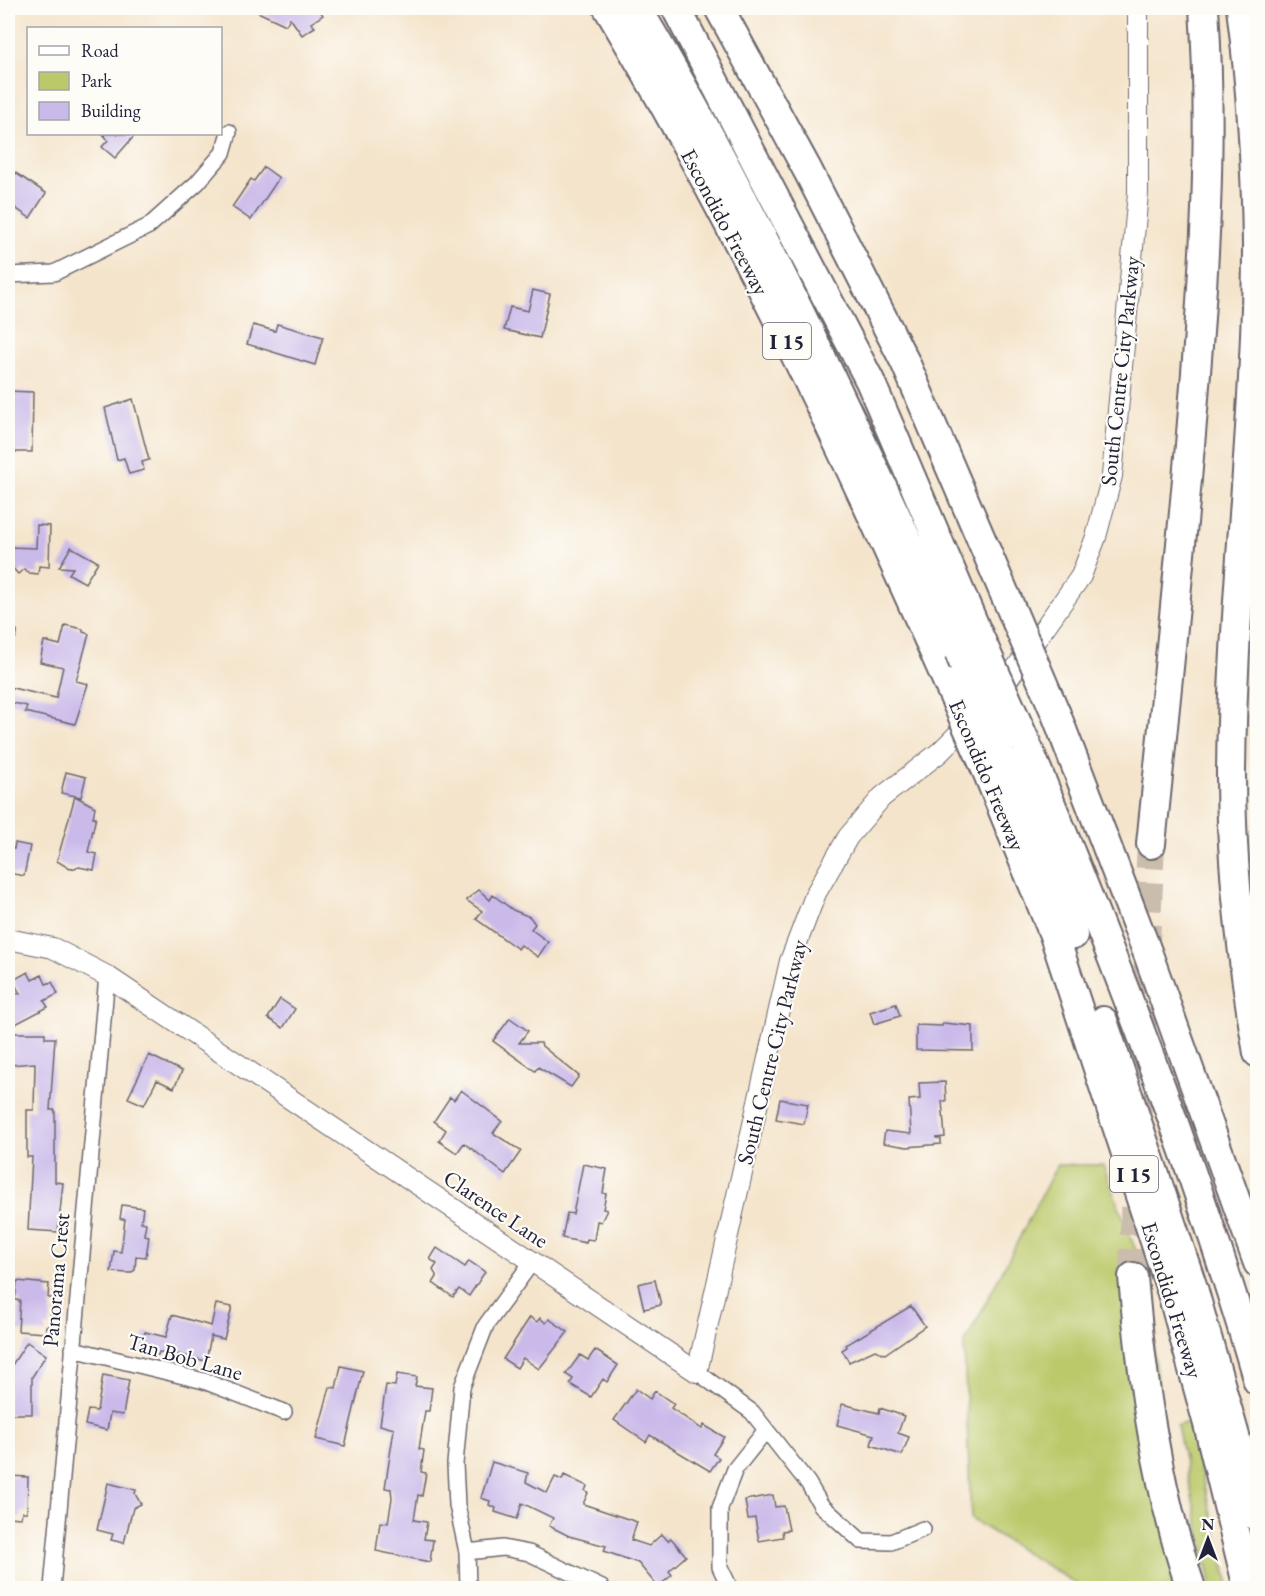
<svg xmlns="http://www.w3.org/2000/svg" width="1265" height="1596" viewBox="0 0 1265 1596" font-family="'EB Garamond',serif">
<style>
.green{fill:#bcc96b;stroke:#6f7653;stroke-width:1.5}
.building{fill:#cabaea}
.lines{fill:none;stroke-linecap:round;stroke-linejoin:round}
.motorway-tunnel{stroke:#cabdae;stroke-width:28;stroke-dasharray:28 14;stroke-linecap:butt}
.minor-casing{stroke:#6c666d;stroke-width:18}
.tertiary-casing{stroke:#6c666d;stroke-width:22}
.motorway-casing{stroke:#6c666d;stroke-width:32}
.minor{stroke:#fff;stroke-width:15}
.tertiary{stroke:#fff;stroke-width:20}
.motorway{stroke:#fff;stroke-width:28}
.motorway-bridge-casing{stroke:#6c666d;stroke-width:32;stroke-linecap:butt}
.motorway-bridge{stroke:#fff;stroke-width:28}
.labels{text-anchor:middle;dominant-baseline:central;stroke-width:4.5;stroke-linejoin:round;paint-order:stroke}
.shield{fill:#fdfcf7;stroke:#646373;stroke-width:1.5}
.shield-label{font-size:21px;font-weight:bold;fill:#22223b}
.street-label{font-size:22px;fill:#22223b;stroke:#fdfcf7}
</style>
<rect width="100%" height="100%" fill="#fdfcf7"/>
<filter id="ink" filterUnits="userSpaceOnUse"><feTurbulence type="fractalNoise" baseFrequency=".0167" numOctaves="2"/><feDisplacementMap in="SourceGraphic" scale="12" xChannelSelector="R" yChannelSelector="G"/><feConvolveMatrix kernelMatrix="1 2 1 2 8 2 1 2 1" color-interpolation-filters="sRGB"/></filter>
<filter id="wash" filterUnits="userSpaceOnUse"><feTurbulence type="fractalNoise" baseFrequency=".008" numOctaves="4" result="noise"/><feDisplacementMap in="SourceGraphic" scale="24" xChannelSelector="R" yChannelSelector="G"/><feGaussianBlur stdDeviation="1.35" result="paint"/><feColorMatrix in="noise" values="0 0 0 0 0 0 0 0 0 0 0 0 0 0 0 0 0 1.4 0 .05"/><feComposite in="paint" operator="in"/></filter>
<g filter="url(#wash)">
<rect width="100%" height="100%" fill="#f4e4cb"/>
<path class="green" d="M1057,1165H1103L1146,1277L1178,1588H1083L971,1519L964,1345Z
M1188,1422L1230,1588H1212L1177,1426Z"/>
<g id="blocks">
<path class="building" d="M249,8H318L323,15L311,23L315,27L302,35L290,18L286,25Z
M103,134H136L115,158L102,147L108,140Z
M264,167L279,178L251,220L232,207L251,179L254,181Z
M8,168L46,193L30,218L8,203Z
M533,290L550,294L540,338L504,330L510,307L528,311Z
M277,324L323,337L315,365L247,344L253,325L275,331Z
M8,391L33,392L32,452H8Z
M133,399L149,460L142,462L144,470L129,474L124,458L117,460L105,408Z
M37,525L50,526L49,567L39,566L38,574L29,573L24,569L18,574L8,563V547L36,548Z
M71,547L98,562L85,583L69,574L73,568L59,567Z
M65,625L83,629V632L89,634L76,681L88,684L75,724L25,712L27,706L8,702V687L56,698L63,667L40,662L44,641L60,645Z
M66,772L86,777L81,797L61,793Z
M75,796L95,807L93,817H96L88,852L97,854L94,870L79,867L70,869L57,861Z
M15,843L30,846L24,876L8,873V847L14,849Z
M479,890L490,900L493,895L513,910L530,917L535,924L531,929L548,942L538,957L521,945L518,949L476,919L482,911L466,900Z
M28,972L32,980L42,975L46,984L52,982L58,994L44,1001L48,1007L8,1028V993L20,994L13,980Z
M280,999L295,1009L283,1028L268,1018Z
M896,1004L900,1016L874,1024L870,1012Z
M510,1018L528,1031L519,1043H541L542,1046L579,1076L571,1087L538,1067L535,1071L493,1041Z
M943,1023L973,1026V1051L916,1050V1025L942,1026Z
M8,1033H45V1038H55L50,1110H55V1182L63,1183L58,1232L28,1230L32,1157H27V1110H34L35,1063L10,1065Z
M149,1055L182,1071L174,1088L157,1080L144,1105L128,1098Z
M945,1082L946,1101H942L945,1137L936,1138L941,1139V1144L907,1147L883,1143L885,1131L911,1134L909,1100L920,1099L919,1083Z
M461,1090L502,1121L493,1133L521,1151L505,1174L464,1143L457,1153L439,1141L446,1130L434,1121L450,1097L454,1100Z
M780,1099L808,1104L804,1124L776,1119Z
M583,1164L607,1169L603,1193L606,1194L603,1209L607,1210L601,1222L597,1221L594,1240L587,1239L586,1243L562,1238L567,1213L573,1214Z
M122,1205L143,1208L141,1222L146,1223L144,1235L149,1236L146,1257L136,1256L135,1270L130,1273L111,1272L114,1251L121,1252L125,1219H120Z
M437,1248L465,1267L469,1261L485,1272L469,1296L459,1289L453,1297L433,1283L437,1277L433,1270L437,1264L430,1259Z
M655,1280L661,1305L644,1309L638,1284Z
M17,1281L49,1284L48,1298H52L50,1326H46L45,1333L18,1331L20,1300H15Z
M216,1304L232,1307L224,1339L211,1336L206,1361L176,1354L159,1352L158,1355L141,1351L145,1332L166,1337L172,1315L211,1326Z
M911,1306L925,1326L885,1354L875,1350L849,1362L842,1350L847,1347L846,1345Z
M530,1317L537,1322L540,1318L546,1323L549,1319L568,1332L539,1369L523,1358L517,1368L503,1359Z
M27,1342L46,1355L32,1377V1414H8V1371Z
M595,1350L618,1365L607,1382L603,1379L591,1397L570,1384L573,1379L566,1374L580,1355L588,1360Z
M341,1366L363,1371L345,1446L316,1439L330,1387L336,1388Z
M397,1374L417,1377L415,1386L432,1388L429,1411H425L419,1449L424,1450L421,1472L426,1473L422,1496L418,1495L414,1520L427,1522L424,1539L433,1540L430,1562L376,1551L380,1522L388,1523L392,1498L391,1489L385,1488L394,1429L380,1425L386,1385L395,1386Z
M103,1375L129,1380L123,1415L110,1413L107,1430L85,1425L88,1410L97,1411Z
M636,1389L650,1399L655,1391L674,1404L671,1408L702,1429L704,1425L724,1437L713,1454L719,1458L710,1471L650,1435L646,1442L614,1420Z
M842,1404L879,1413L880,1408L904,1416L898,1433L909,1437L902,1455L871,1445L874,1435L837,1425Z
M492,1462L528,1473L526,1482L547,1493L555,1477L562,1480L564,1475L587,1486L585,1491L588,1493L583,1504L637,1522L631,1540L649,1546L662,1534L668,1541L671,1538L686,1556L669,1571L672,1575L658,1587L638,1563L604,1551L606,1546L569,1536L549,1526L553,1518L522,1503L517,1519L495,1512L496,1508L489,1505L490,1501L481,1498Z
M8,1476L28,1477L27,1512H22L21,1518L8,1517Z
M108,1483L136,1490L135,1494L141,1504L133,1508L124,1543L111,1540L113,1534L97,1530Z
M773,1495L775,1507L784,1506L789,1530L782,1531L783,1537L759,1541L755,1518L748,1519L745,1500Z"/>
</g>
</g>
<g filter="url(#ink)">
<use href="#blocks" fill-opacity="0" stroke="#6c666d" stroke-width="1.5"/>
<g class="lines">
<path class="motorway-tunnel" d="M1137,1120L1151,844
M1133,1277L1135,1181"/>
<g class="minor-casing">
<path id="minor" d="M8,275L54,273L149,226L197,183L223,153L229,132
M8,632L9,633
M73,1349L204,1381L284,1412
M697,1372L752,1412L808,1483L821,1505L861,1541L891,1542L923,1529
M467,1552L503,1548L529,1553L602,1588
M52,1588L107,976
M468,1588L467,1552L457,1505L455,1464L462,1387L486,1325L532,1262
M730,1588L720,1567V1508L735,1469L766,1430"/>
</g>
<g class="tertiary-casing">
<path id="tertiary" d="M997,695L1081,576L1096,537L1112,476L1138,193V8
M8,939L53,948L107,976L697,1372L790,961L816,893L848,837L882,797L940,752L974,718"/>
</g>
<g class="motorway-casing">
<path id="motorway" d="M608,8C736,222 847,455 948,683
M637,8C760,214 858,434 959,652
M676,8L870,381L978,634
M719,8L808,171L905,362L1006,597
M1241,8C1251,86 1256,165 1257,244C1257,421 1232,598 1231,775C1231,868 1242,961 1258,1053
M1056,714L1148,954L1258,1263
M1026,743C1112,952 1195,1164 1258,1381
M1001,756L1045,856L1073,935
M986,769L1054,935L1172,1293L1208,1424L1248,1588
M1151,844C1166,699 1181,555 1193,410C1204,276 1213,142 1204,8
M1103,1021L1193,1288L1258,1517
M1133,1277C1142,1382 1157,1488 1191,1588"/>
</g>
<use href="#minor" class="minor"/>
<use href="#tertiary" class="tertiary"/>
<use href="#motorway" class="motorway"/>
<g class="motorway-bridge-casing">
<path id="motorway-bridge" d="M1006,597L1056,714
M978,634L1026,743
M959,652L1001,756
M948,683L986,769"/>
</g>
<use href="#motorway-bridge" class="motorway-bridge"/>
</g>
</g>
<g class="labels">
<g class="shield">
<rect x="763" y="323" width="48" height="36" rx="4.5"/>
<rect x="1110" y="1156" width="48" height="36" rx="4.5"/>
</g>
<g class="shield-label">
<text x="787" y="341">I 15</text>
<text x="1134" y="1174">I 15</text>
</g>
<g class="street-label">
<text transform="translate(725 222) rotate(62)">Escondido Freeway</text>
<text transform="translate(1120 371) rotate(-84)">South Centre City Parkway</text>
<text transform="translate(987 775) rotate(67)">Escondido Freeway</text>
<text transform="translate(772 1052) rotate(-76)">South Centre City Parkway</text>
<text transform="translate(496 1209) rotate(34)">Clarence Lane</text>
<text transform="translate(56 1280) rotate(-85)">Panorama Crest</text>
<text transform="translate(1172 1300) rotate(73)">Escondido Freeway</text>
<text transform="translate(185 1357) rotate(16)">Tan Bob Lane</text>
</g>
</g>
<rect width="1265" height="1596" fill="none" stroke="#fdfcf7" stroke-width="30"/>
<rect x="27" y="27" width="195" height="108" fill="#fdfcf7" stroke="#a5a5ac" stroke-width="1.5"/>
<rect x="39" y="46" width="30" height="9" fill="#ffffff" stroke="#a5a5ac" stroke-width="1.5"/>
<text x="81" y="57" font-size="18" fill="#22223b">Road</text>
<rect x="39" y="72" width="30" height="18" fill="#bcc96b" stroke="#a5a5ac" stroke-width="1.5"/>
<text x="81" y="87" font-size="18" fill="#22223b">Park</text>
<rect x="39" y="102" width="30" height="18" fill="#cabaea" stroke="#a5a5ac" stroke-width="1.5"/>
<text x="81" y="117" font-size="18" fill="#22223b">Building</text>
<g transform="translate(1208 1539)" stroke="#fdfcf7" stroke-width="4.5" paint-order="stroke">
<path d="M0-4.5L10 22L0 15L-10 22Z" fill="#22223b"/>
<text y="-9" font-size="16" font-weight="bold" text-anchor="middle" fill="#22223b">N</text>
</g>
</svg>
